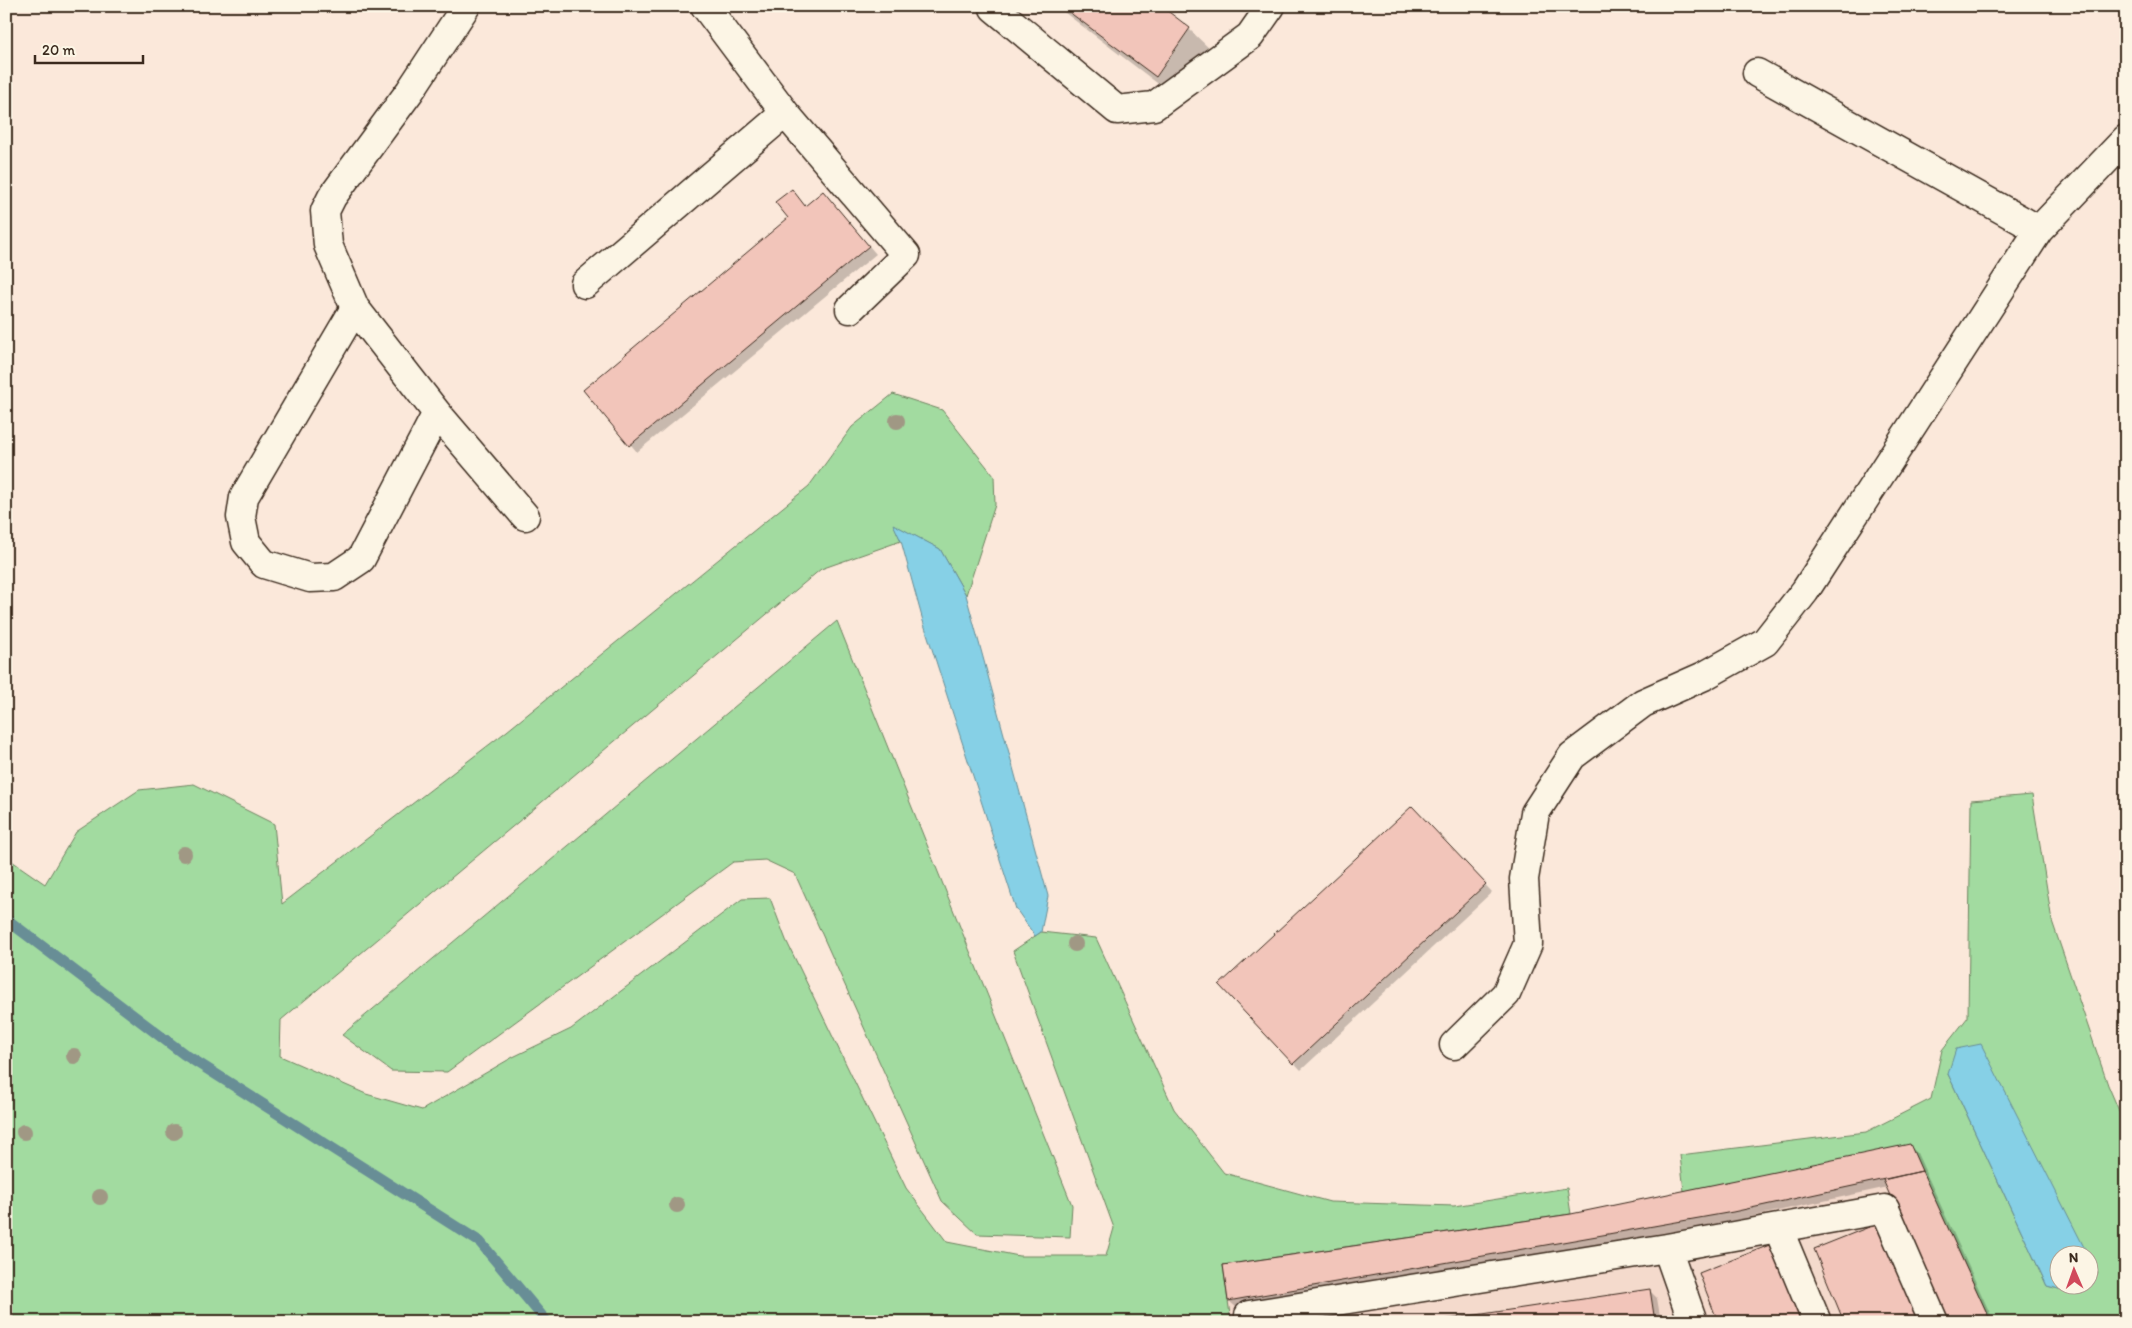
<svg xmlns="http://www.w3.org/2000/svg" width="2132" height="1328" viewBox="0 0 2132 1328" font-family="Itim,sans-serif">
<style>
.built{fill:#f4dacc}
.green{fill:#a2dba0;stroke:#6e825f;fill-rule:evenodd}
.water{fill:#86d0e6;stroke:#688e96}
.shadow{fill:#0003}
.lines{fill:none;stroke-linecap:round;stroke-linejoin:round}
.stream{stroke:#688e96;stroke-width:11}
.building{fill:#f2c5ba;stroke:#3b2a1e}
.minor-casing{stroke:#3b2a1e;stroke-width:31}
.minor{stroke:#fcf5e5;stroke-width:28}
.tree{fill:#a09884}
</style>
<rect width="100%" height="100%" fill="#fbe8da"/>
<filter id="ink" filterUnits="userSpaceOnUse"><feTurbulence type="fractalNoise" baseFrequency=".02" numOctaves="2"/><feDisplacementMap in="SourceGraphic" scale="10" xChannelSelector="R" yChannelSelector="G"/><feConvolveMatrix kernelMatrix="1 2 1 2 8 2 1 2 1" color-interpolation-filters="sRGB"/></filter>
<g filter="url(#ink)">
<path class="built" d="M1910,1144L1991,1322H1231L1223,1265L1571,1214Z"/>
<path class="green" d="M893,394L942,410L994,476L995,505L966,595L940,549L894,525L901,541L821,569L281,1020L280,1056L366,1094L422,1110L513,1057L571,1029L742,899L770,898L786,940L906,1188L947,1242L1019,1256H1106L1114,1228L1013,951L1041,932L1096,938L1174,1109L1224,1173L1330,1202L1454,1206L1567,1188L1571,1214L1223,1265L1231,1322H6V857L45,884L76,832L139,790L194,784L274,824L282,904L507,731L809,486L852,427Z
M837,621L1072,1205L1070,1237L977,1234L942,1201L795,874L765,860L733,862L447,1072L391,1071L342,1035Z
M2032,795L2052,921L2108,1085L2126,1127V1322H1991L1910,1145L1684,1191L1680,1155L1866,1132L1931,1099L1942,1050L1968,1017L1971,800ZM1948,1074L2090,1256L2098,1274L2090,1281V1286H2084L2075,1293L2047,1286Z"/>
<path class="water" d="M893,524L940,549L966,595L1048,896L1041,932L1035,936L1016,909L923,621L901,541Z
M1981,1044L2088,1255L2060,1256V1286H2084L2075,1293L2047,1286L1948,1074L1956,1049Z"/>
<path class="shadow" d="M1056,6H1159L1189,29L1212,51L1178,99Z
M792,191L806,207L830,200L876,254L637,452L585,390L790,218Z
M1419,814L1492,892L1301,1070L1221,985Z
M1910,1146L1917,1153L1994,1322H1949L1888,1187L1741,1219L1237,1308L1229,1301L1571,1215Z
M1650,1291L1657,1298L1661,1322H1437Z"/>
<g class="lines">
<path class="stream" d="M6,919L184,1054L480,1242L547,1322"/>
</g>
<path class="building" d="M1061,6H1161L1190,28L1156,77Z
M792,189L805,206L823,191L869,246L629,446L583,390L788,218L775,202Z
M1412,806L1486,884L1293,1064L1219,985Z
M1910,1144L1922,1171L1733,1212L1228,1301L1223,1265L1571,1214Z
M1922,1171L1991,1322H1947L1883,1180Z
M1879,1223L1919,1322H1844L1814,1249Z
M1772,1244L1803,1322H1718L1699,1273Z
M1650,1289L1655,1322H1429Z"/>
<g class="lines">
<g class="minor-casing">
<path id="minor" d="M466,6L410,91L332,197L325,211L328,245L355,308L437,413L525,516
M994,8L1117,110L1154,106L1250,36L1271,6
M1757,73L2039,230
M785,113L906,255L850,309
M585,284L785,113L705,6
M355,308L244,497L241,517L246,542L264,564L310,578L334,577L361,559L437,413
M1454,1045L1506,994L1528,944L1524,879L1535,813L1572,756L1643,703L1704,676L1765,642L1805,591L2039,230L2126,139
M1778,1228L1885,1209L1934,1322
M1667,1248L1778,1228L1817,1322
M1249,1315L1667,1248L1693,1322"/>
</g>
<use href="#minor" class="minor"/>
</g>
<g class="tree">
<circle cx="897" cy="421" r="8"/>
<circle cx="184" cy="854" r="8"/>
<circle cx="1075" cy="944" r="8"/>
<circle cx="74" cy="1056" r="8"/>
<circle cx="24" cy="1132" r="8"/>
<circle cx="174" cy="1132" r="8"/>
<circle cx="100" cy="1197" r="8"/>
<circle cx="677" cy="1205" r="8"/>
</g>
</g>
<rect width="2132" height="1328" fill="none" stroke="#fcf5e5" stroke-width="25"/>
<rect x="12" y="12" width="2107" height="1303" fill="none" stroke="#3b2a1e" stroke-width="2" filter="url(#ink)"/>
<g transform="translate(2074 1270) rotate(358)"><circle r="24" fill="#fcf5e5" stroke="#afa495"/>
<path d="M0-4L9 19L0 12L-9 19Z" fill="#d1495b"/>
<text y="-8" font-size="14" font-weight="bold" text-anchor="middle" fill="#3b2a1e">N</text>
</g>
<path d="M35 55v8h108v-8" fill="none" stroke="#3b2a1e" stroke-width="2.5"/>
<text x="42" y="55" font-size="15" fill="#3b2a1e" stroke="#fcf5e5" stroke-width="4" paint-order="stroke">20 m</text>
</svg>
